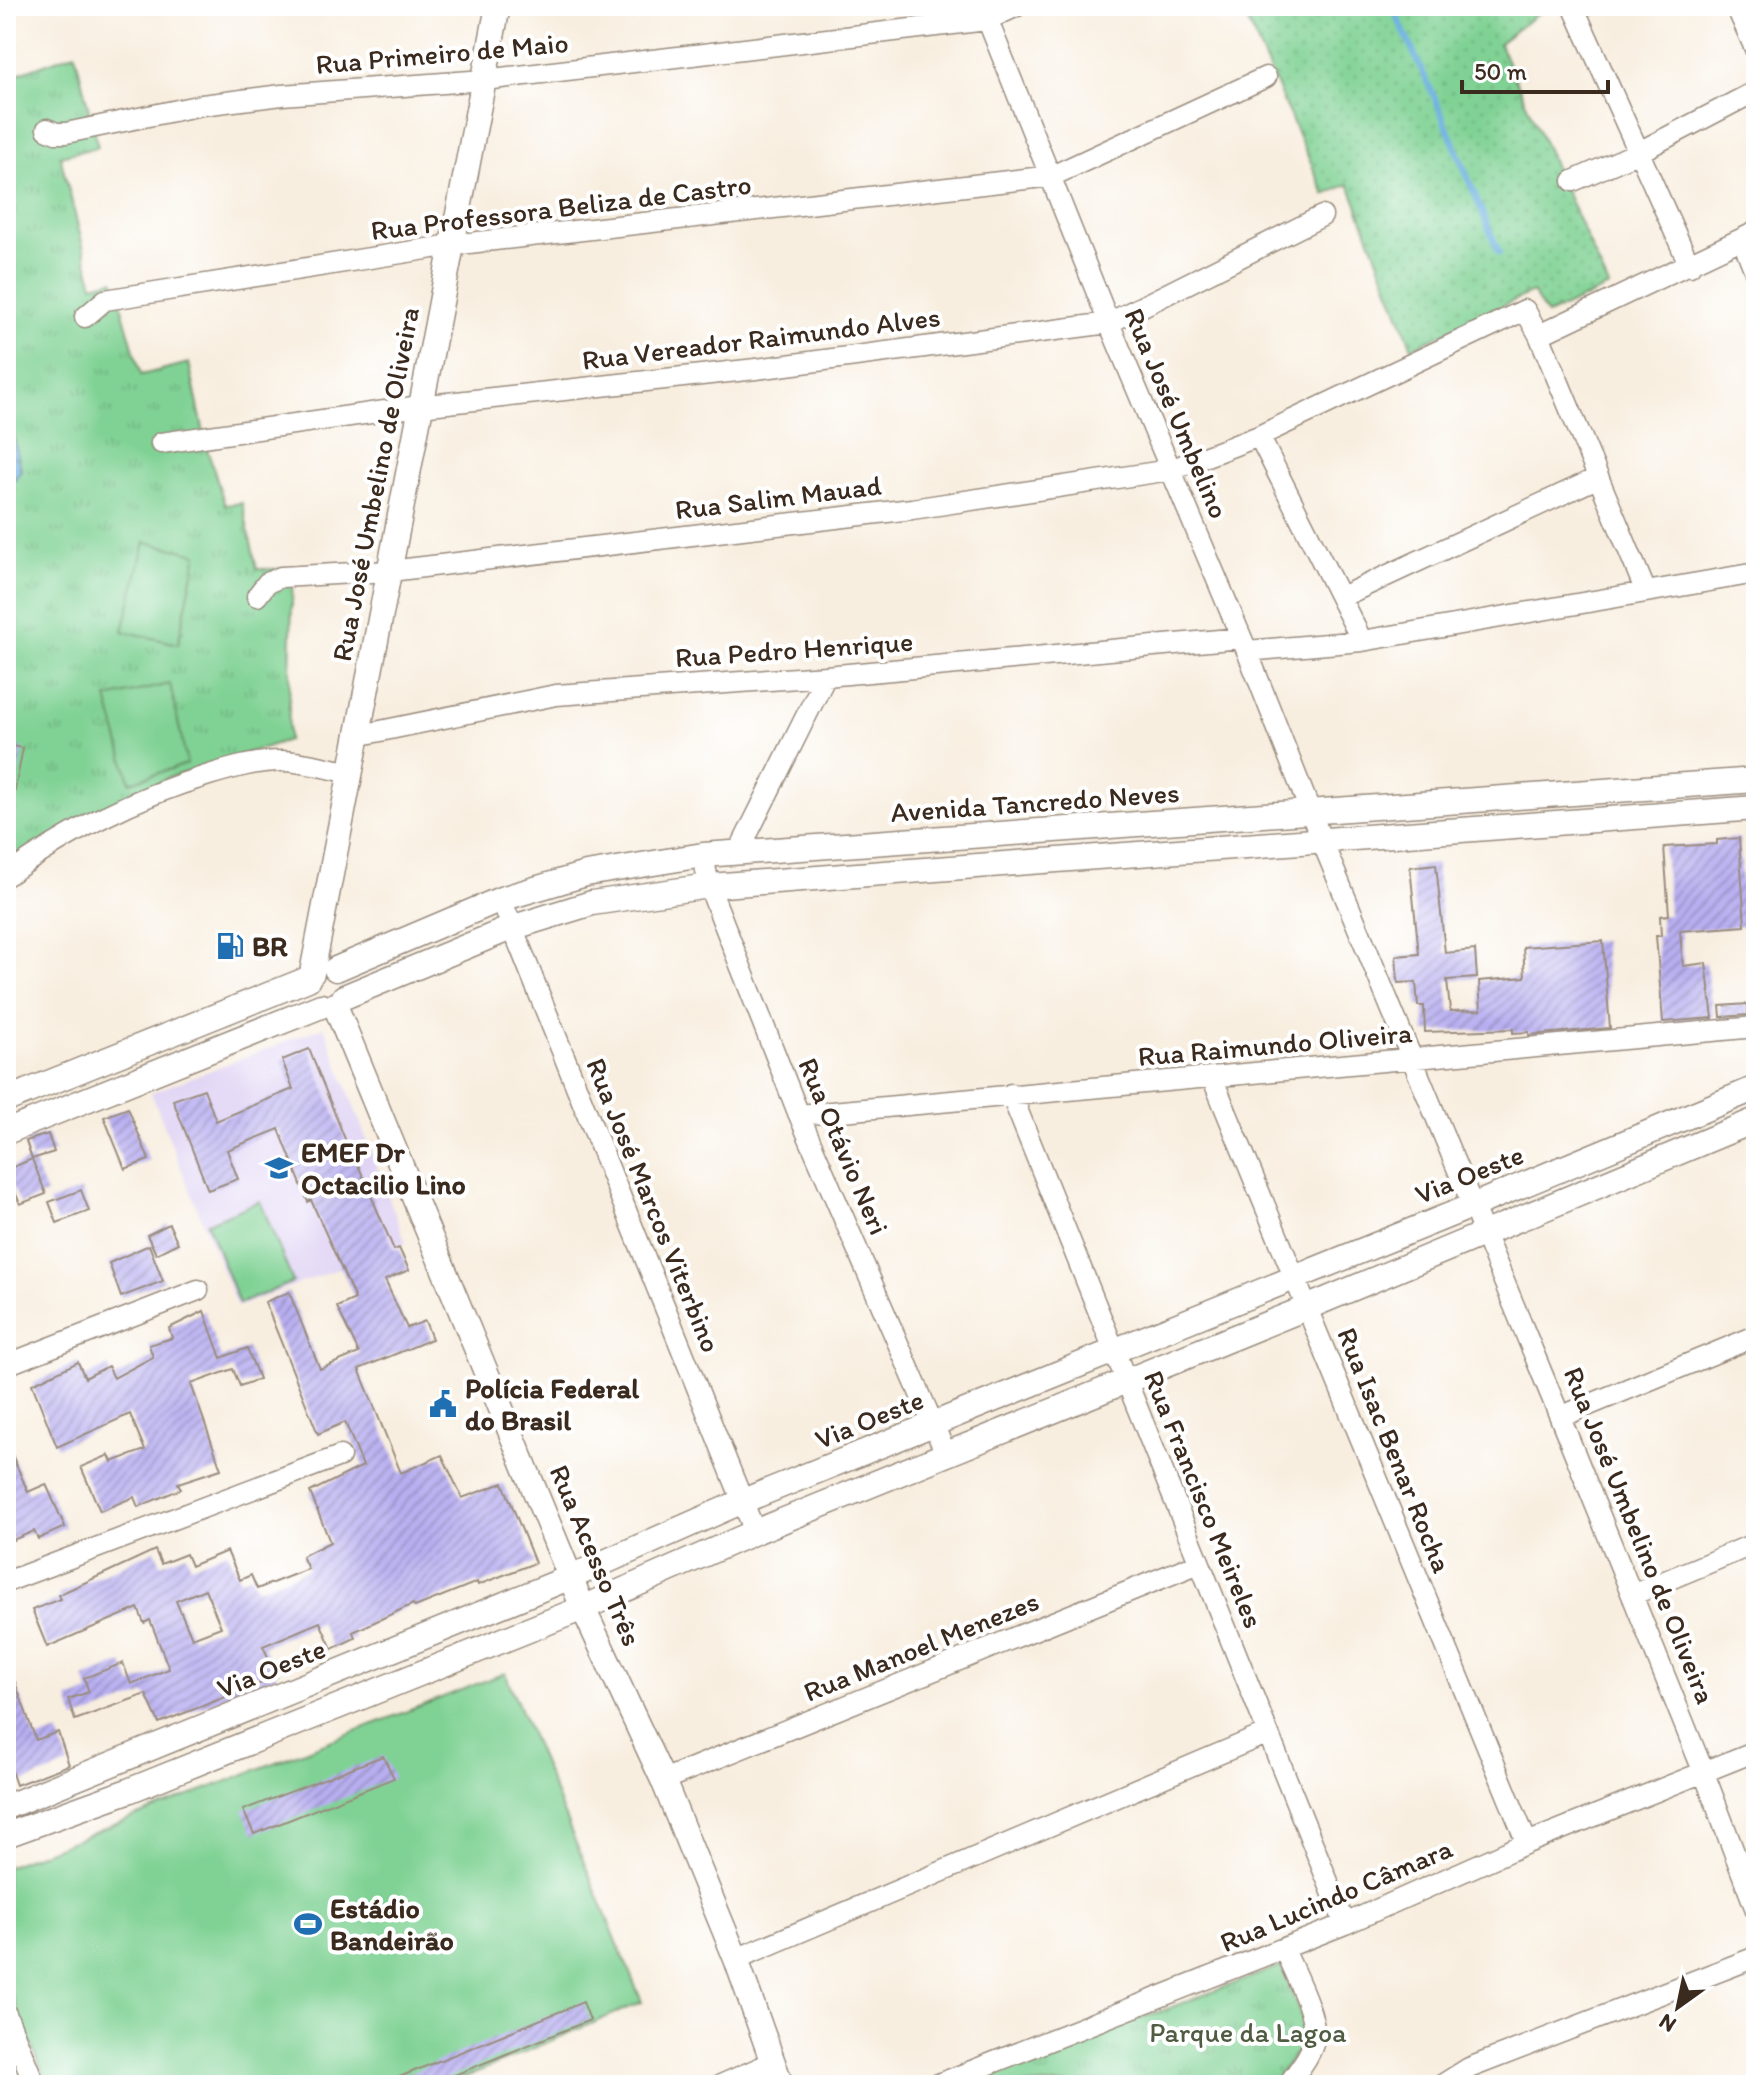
<svg xmlns="http://www.w3.org/2000/svg" width="1762" height="2091" viewBox="0 0 1762 2091" font-family="Itim,sans-serif">
<style>
.built{fill:#e0d4f4}
.grass{fill:url(#grass-dots);stroke:#5e7e59;stroke-width:2}
.park{fill:url(#park-tufts);stroke:#5e7e59;stroke-width:2}
.pitch{fill:#80d294;stroke:#5e7e59;stroke-width:2}
.water{fill:url(#water-ripples);stroke:#526c7e;stroke-width:2}
.lines{fill:none;stroke-linecap:round;stroke-linejoin:round}
.stream{stroke:#69aedf;stroke-width:6}
.building{fill:url(#building-hatch);fill-rule:evenodd}
.minor-casing{stroke:#9a8c7e;stroke-width:23}
.tertiary-casing{stroke:#9a8c7e;stroke-width:27}
.minor{stroke:#fff;stroke-width:20}
.tertiary{stroke:#fff;stroke-width:24}
.labels{text-anchor:middle;dominant-baseline:central;stroke-width:8;stroke-linejoin:round;paint-order:stroke}
.street-label{font-size:28px;fill:#3b2a1e;stroke:#fff}
.poi-label{font-size:28px;font-weight:bold;fill:#3b2a1e;stroke:#fff;text-anchor:start}
.park-label{font-size:28px;fill:#505c41;stroke:#fff}
</style>
<defs>
<pattern id="grass-dots" width="8" height="8" patternUnits="userSpaceOnUse" patternTransform="scale(2)"><rect width="8" height="8" fill="#80d294"/><path d="M2 2h.1M6 6h.1" fill="none" stroke="#70b47f" stroke-width="1.8" stroke-linecap="round"/></pattern>
<pattern id="park-tufts" width="24" height="20" patternUnits="userSpaceOnUse" patternTransform="scale(2)"><rect width="24" height="20" fill="#80d294"/><path d="M3 7l-1-3M5 7V3M7 7l1-3M15 17l-1-3M17 17v-4M19 17l1-3" fill="none" stroke="#70b47f"/></pattern>
<pattern id="water-ripples" width="26" height="14" patternUnits="userSpaceOnUse" patternTransform="scale(2)"><rect width="26" height="14" fill="#69aedf"/><path d="M2 4q2-2 4 0t4 0M15 11q2-2 4 0t4 0" fill="none" stroke="#588eb4"/></pattern>
<pattern id="building-hatch" width="6" height="6" patternUnits="userSpaceOnUse" patternTransform="scale(2)"><rect width="6" height="6" fill="#b8aff1"/><path d="M-1 1l2-2M0 6l6-6M5 7l2-2" fill="none" stroke="#978fc3"/></pattern>
</defs>
<rect width="100%" height="100%" fill="#fff"/>
<filter id="ink" filterUnits="userSpaceOnUse"><feTurbulence type="fractalNoise" baseFrequency=".0125" numOctaves="2"/><feDisplacementMap in="SourceGraphic" scale="16" xChannelSelector="R" yChannelSelector="G"/><feConvolveMatrix kernelMatrix="1 2 1 2 8 2 1 2 1" color-interpolation-filters="sRGB"/></filter>
<filter id="wash" filterUnits="userSpaceOnUse"><feTurbulence type="fractalNoise" baseFrequency=".006" numOctaves="4" result="noise"/><feDisplacementMap in="SourceGraphic" scale="32" xChannelSelector="R" yChannelSelector="G"/><feGaussianBlur stdDeviation="1.8" result="paint"/><feColorMatrix in="noise" values="0 0 0 0 0 0 0 0 0 0 0 0 0 0 0 0 0 1.4 0 .05"/><feComposite in="paint" operator="in"/></filter>
<g filter="url(#wash)">
<rect width="100%" height="100%" fill="#f8eedf"/>
<path class="built" d="M324,1027L406,1243L237,1307L151,1093Z"/>
<path class="grass" d="M1241,6H1548L1499,43L1609,287L1547,315L1532,292L1412,348L1349,184L1325,195Z"/>
<path class="park" d="M75,53L98,147L60,156L93,285L114,280L141,375L189,363L208,452L225,505L242,503L257,569H293L288,740L168,778L69,830L6,870V78Z
M1281,1966L1305,2026L1301,2046L1272,2085H963Z"/>
<path class="pitch" d="M145,542L197,554L178,644L123,631Z
M170,684L187,764L130,782L107,698Z
M260,1201L293,1282L239,1304L207,1223Z
M505,1673L642,2002L447,2085H48L6,1981V1867Z"/>
<path class="water" d="M6,402L21,470L6,493Z"/>
<g class="lines">
<path class="stream" d="M1392,6L1437,103L1499,253"/>
</g>
<g id="blocks">
<path class="building" d="M6,745L23,748L14,795L6,794Z
M1739,838L1745,926L1680,931L1683,966L1706,963L1713,1018L1663,1022L1656,936H1661L1660,916L1669,915L1664,847L1717,844V840Z
M1436,864L1445,953L1475,950L1477,978L1447,980L1450,1011L1481,1010L1479,981L1525,977L1523,947L1603,941L1610,1028L1529,1035V1032L1513,1033V1029L1425,1032L1424,1006H1418L1416,982L1398,983L1396,956L1419,954L1410,867Z
M1748,1004V1015L1721,1017L1720,1006Z
M309,1049L349,1149L351,1148L394,1250L399,1248L409,1270L385,1280L407,1328L425,1321L432,1339L359,1369L401,1473L442,1455L462,1498L503,1483L535,1563L478,1585L477,1582L415,1607L413,1604L353,1632L355,1638L332,1649L320,1622L263,1646L277,1677L159,1723L146,1694L75,1720L68,1699L89,1692L84,1678L123,1663L131,1684L169,1669L150,1620L144,1623L138,1608L47,1647L32,1610L60,1599L58,1595L155,1550L161,1564L186,1554L191,1566L227,1551L240,1580L251,1575L257,1589L308,1569L302,1556L330,1542L310,1492L363,1466L345,1422L318,1434L265,1302L289,1292L320,1369L359,1353L337,1307L355,1299L311,1200L308,1202L279,1129L227,1150L238,1179L208,1190L173,1100L204,1089L216,1121L293,1089L282,1060ZM205,1589L221,1627L192,1638L176,1601Z
M128,1108L149,1160L125,1169L104,1117Z
M48,1134L54,1152L32,1159L26,1141Z
M32,1159L46,1194L20,1204L6,1170Z
M81,1190L89,1211L57,1223L49,1202Z
M169,1224L178,1243L156,1254L147,1235Z
M149,1245L163,1281L121,1297L109,1263Z
M204,1311L221,1358L247,1348L259,1379L240,1386L233,1369L191,1384L221,1469L178,1483L181,1489L138,1507L134,1497L100,1511L81,1467L109,1455L112,1462L145,1450L130,1414L57,1447L32,1384L78,1362L85,1378L108,1366L114,1378L153,1357L149,1345L172,1338L169,1328Z
M6,1441L28,1492L46,1484L65,1527L38,1539L34,1531L6,1543Z
M8,1663L36,1740L58,1732L69,1765L16,1785L6,1756Z
M383,1756L394,1778L254,1834L243,1810Z
M583,2002L590,2020L430,2085H380Z"/>
</g>
</g>
<g filter="url(#ink)">
<use href="#blocks" fill-opacity="0" stroke="#9a8c7e" stroke-width="2"/>
<g class="lines">
<g class="minor-casing">
<path id="minor" d="M982,6L1109,323L1247,651L1322,841L1560,1417L1704,1773L1756,1910
M1573,6L1690,266
M1736,6L1756,51
M47,129L56,133H66L202,105L282,95L484,80L987,20L1017,6
M1573,181L1639,152L1756,91
M1742,239L1756,274
M85,317L105,300L452,245L1052,176L1266,77
M1539,335L1756,232
M1259,436L1362,641
M161,443L420,406L756,369L1109,323L1322,216
M257,596L267,583L281,577L390,571L912,509L1170,470L1259,436L1525,310L1539,335L1646,592
M1341,597L1597,478
M1247,651L1362,641L1756,573
M356,736L556,695L826,676L1241,638
M739,851L826,676
M703,855L709,886L799,1115L946,1454
M6,876C72,830 132,798 209,775C232,768 257,761 282,761C303,761 327,769 349,772
M501,899L755,1532
M1212,1077L1527,1843
M1011,1094L1345,1924
M799,1115C1118,1083 1437,1058 1756,1027
M6,1365L198,1290
M1560,1417L1756,1336
M6,1582L340,1456
M1632,1595L1756,1543
M663,1780L1199,1563
M1284,1949C1293,1971 1318,2017 1314,2040C1311,2056 1297,2071 1288,2085
M736,1959L1268,1733
M6,2014L35,2085
M721,2085L773,2062
M936,2085L1345,1924L1527,1843L1756,1751
M1442,2085L1469,2068L1756,1957"/>
</g>
<g class="tertiary-casing">
<path id="tertiary" d="M336,969L501,899L586,874L703,855L1756,780
M312,973L498,6
M344,997L511,928L592,903L709,886L1756,808
M335,1005L583,1608L663,1780L736,1959L781,2085
M6,1100L308,979
M6,1132L321,1006
M6,1807L571,1577L743,1501L1472,1206L1756,1088
M6,1835L128,1791L583,1608L755,1532L1306,1308L1756,1120"/>
</g>
<use href="#minor" class="minor"/>
<use href="#tertiary" class="tertiary"/>
</g>
</g>
<defs>
<g id="fuel-bare" transform="scale(2.16)"><path d="M-5.5-6h7V0h2V4h1.3V-2.5L3-4.5l.8-.8L6-3V5H2.5V1h-1V6h-7ZM-4.2-4.7v3.2H.2V-4.7Z" fill="#1f6fb2" stroke="#fff" stroke-width="2.5" paint-order="stroke"/></g>
<g id="school-bare" transform="scale(2.16)"><path d="M0-5L7-2L0 1L-7-2ZM-4 1L0 2.5L4 1V4Q0 6-4 4Z" fill="#1f6fb2" stroke="#fff" stroke-width="2.5" paint-order="stroke"/></g>
<g id="civic-bare" transform="scale(2.16)"><path d="M-.6-6.5H3V-4.5H.6V-3L4-1V1h2V6H-6V1h2V-1L-.6-3ZM-1.2 2.5V6h2.4V2.5Z" fill="#1f6fb2" stroke="#fff" stroke-width="2.5" paint-order="stroke"/></g>
<g id="stadium-bare" transform="scale(2.16)"><path d="M0-5a6.5 5 0 1 0 0 10a6.5 5 0 1 0 0-10ZM-3.5-1.8h7v3.6h-7Z" fill="#1f6fb2" stroke="#fff" stroke-width="2.5" paint-order="stroke"/></g>
</defs>
<g fill-rule="evenodd">
<use href="#fuel-bare" x="230" y="946"/>
<use href="#school-bare" x="279" y="1168"/>
<use href="#civic-bare" x="443" y="1404"/>
<use href="#stadium-bare" x="308" y="1924"/>
</g>
<g class="labels">
<g class="street-label">
<text transform="translate(442 53) rotate(-5)">Rua Primeiro de Maio</text>
<text transform="translate(561 207) rotate(-7)">Rua Professora Beliza de Castro</text>
<text transform="translate(761 338) rotate(-7)">Rua Vereador Raimundo Alves</text>
<text transform="translate(1177 413) rotate(67)">Rua José Umbelino</text>
<text transform="translate(375 484) rotate(-79)">Rua José Umbelino de Oliveira</text>
<text transform="translate(778 497) rotate(-7)">Rua Salim Mauad</text>
<text transform="translate(794 649) rotate(-4)">Rua Pedro Henrique</text>
<text transform="translate(1035 802) rotate(-4)">Avenida Tancredo Neves</text>
<text transform="translate(1275 1044) rotate(-5)">Rua Raimundo Oliveira</text>
<text transform="translate(844 1146) rotate(67)">Rua Otávio Neri</text>
<text transform="translate(1469 1174) rotate(-22)">Via Oeste</text>
<text transform="translate(654 1205) rotate(68)">Rua José Marcos Viterbino</text>
<text transform="translate(869 1419) rotate(-22)">Via Oeste</text>
<text transform="translate(1395 1450) rotate(68)">Rua Isac Benar Rocha</text>
<text transform="translate(1204 1499) rotate(68)">Rua Francisco Meireles</text>
<text transform="translate(1640 1535) rotate(68)">Rua José Umbelino de Oliveira</text>
<text transform="translate(596 1555) rotate(67)">Rua Acesso Três</text>
<text transform="translate(921 1646) rotate(-22)">Rua Manoel Menezes</text>
<text transform="translate(271 1668) rotate(-22)">Via Oeste</text>
<text transform="translate(1336 1895) rotate(-23)">Rua Lucindo Câmara</text>
</g>
<g class="poi-label">
<text x="252" y="946">BR</text>
<text x="301" y="1152">EMEF Dr<tspan x="301" dy="32">Octacilio Lino</tspan></text>
<text x="465" y="1388">Polícia Federal<tspan x="465" dy="32">do Brasil</tspan></text>
<text x="330" y="1908">Estádio<tspan x="330" dy="32">Bandeirão</tspan></text>
</g>
<g class="park-label">
<text x="1248" y="2032">Parque da Lagoa</text>
</g>
</g>
<rect width="1762" height="2091" fill="none" stroke="#fff" stroke-width="32"/>
<g transform="translate(1678 2007) rotate(213)" stroke="#ffffff" stroke-width="6" paint-order="stroke">
<path d="M0-6L14 30L0 20L-14 30Z" fill="#3b2a1e"/>
<text y="-12" font-size="22" font-weight="bold" text-anchor="middle" fill="#3b2a1e">N</text>
</g>
<path d="M1462 80v12h146v-12" fill="none" stroke="#3b2a1e" stroke-width="4"/>
<text x="1474" y="80" font-size="24" fill="#3b2a1e" stroke="#ffffff" stroke-width="6" paint-order="stroke">50 m</text>
</svg>
